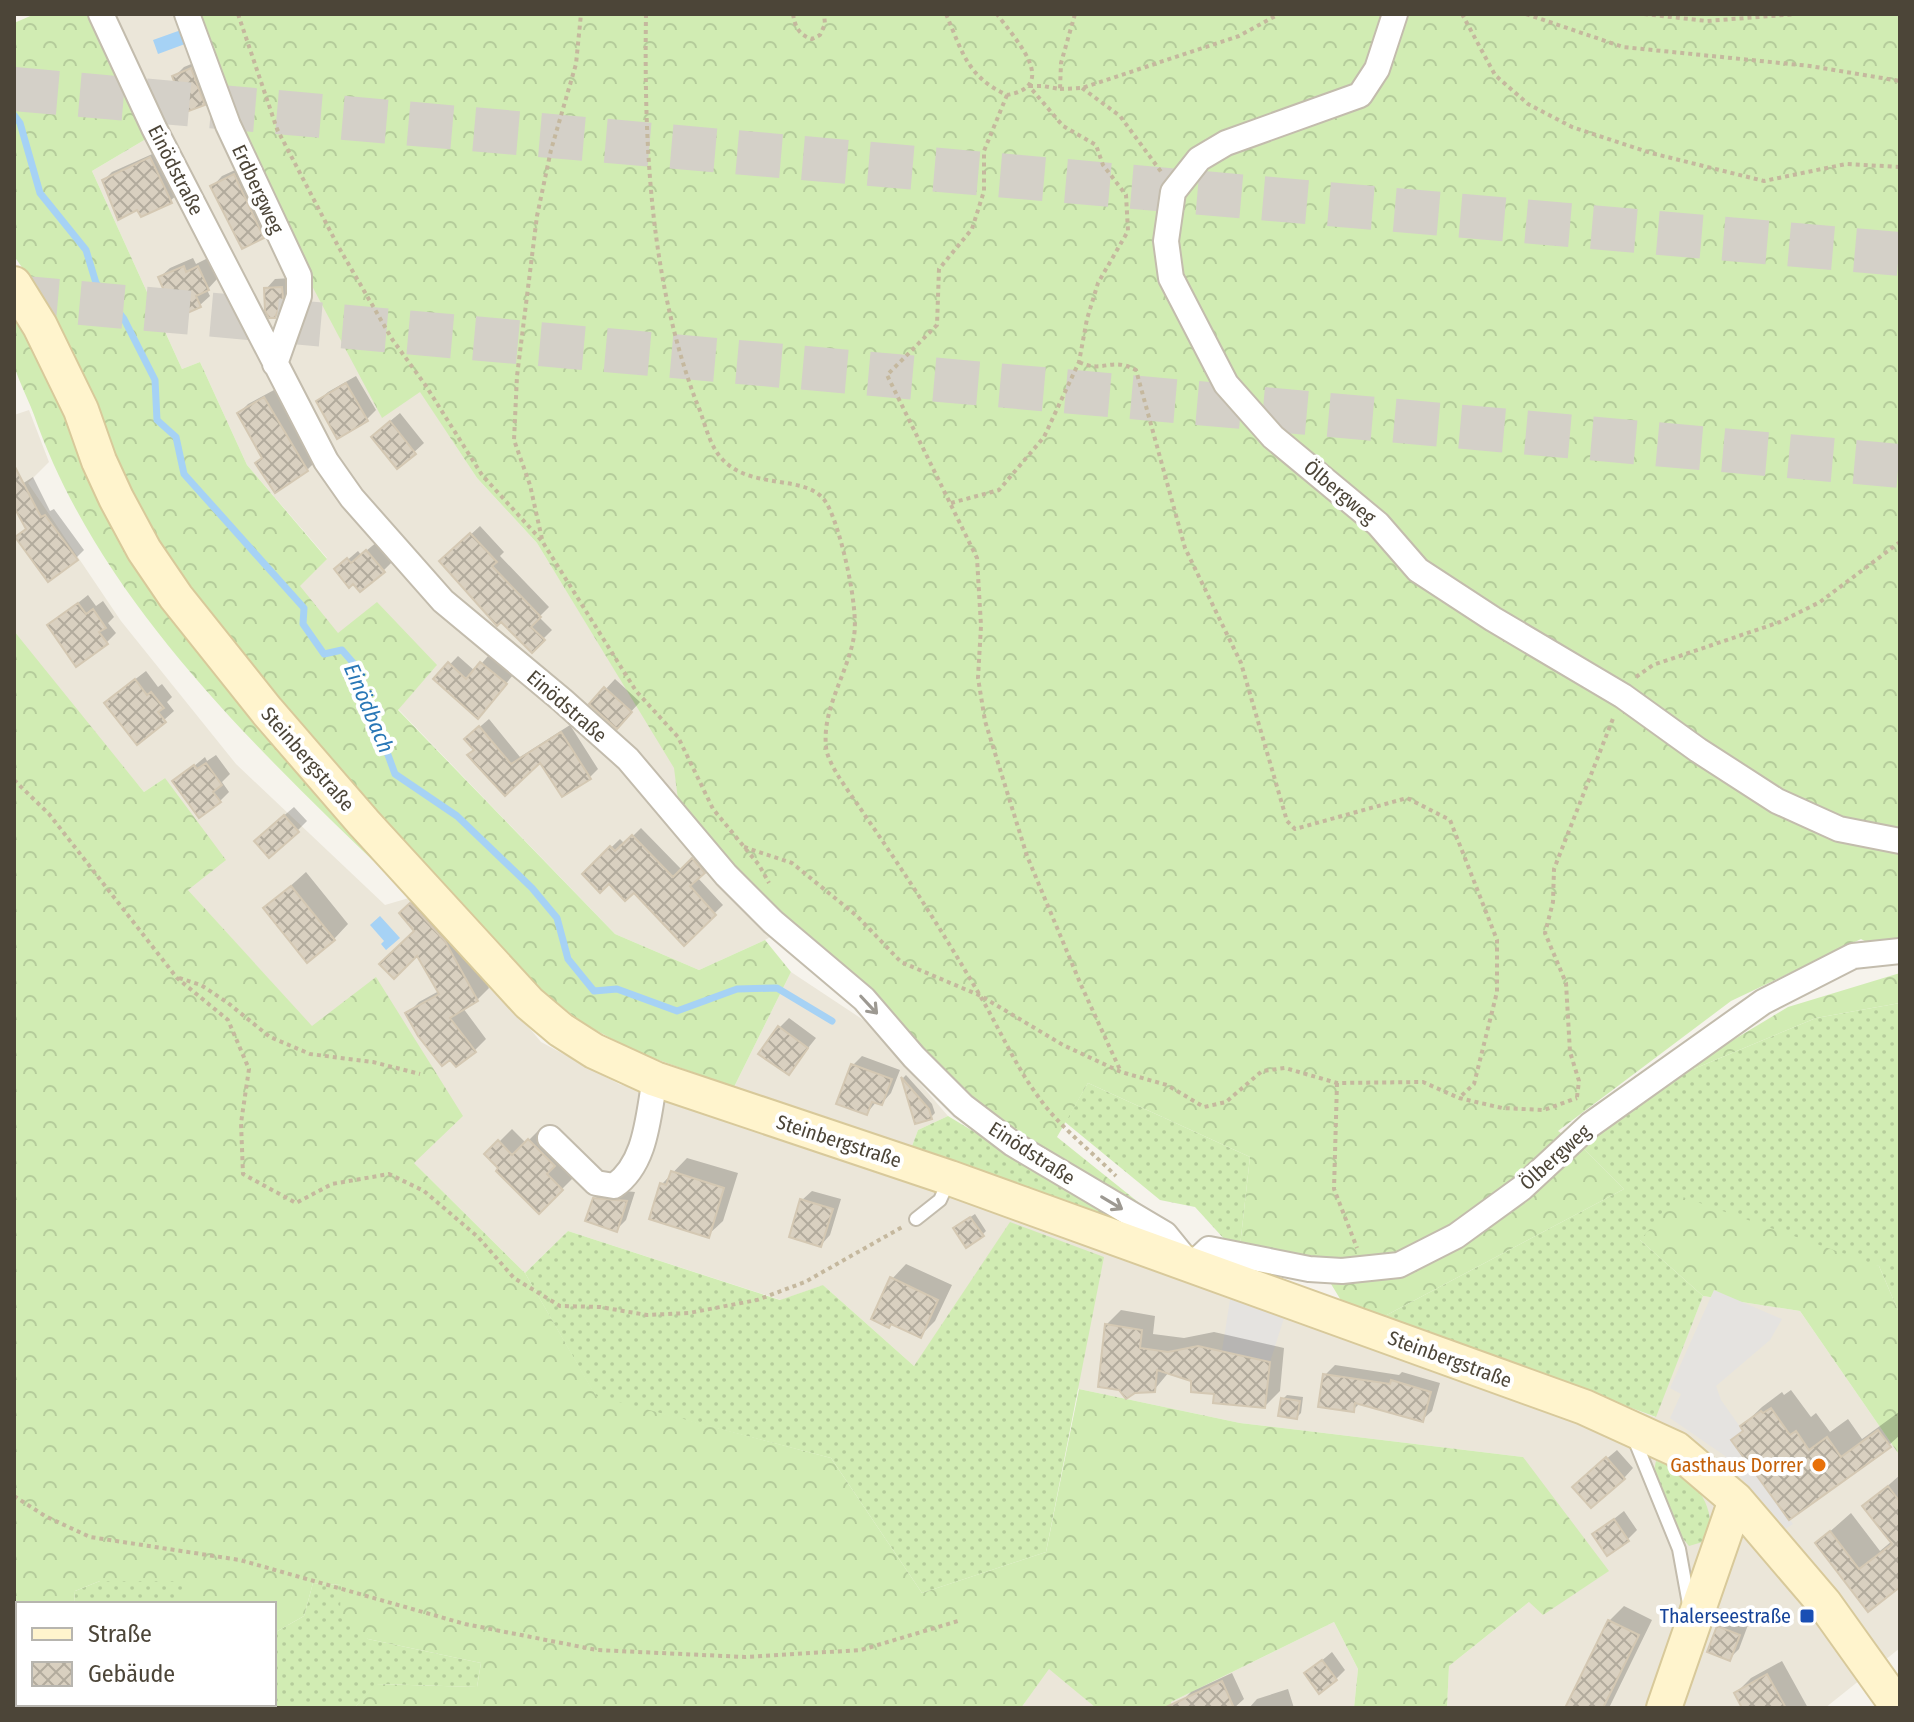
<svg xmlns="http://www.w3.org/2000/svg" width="1914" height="1722" viewBox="0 0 1914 1722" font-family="'Fira Sans Condensed',sans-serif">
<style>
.residential{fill:#ebe6d9}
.grass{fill:url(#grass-dots)}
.forest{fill:url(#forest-crowns)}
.parking{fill:#e5e3e0}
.water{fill:#a6d2f5}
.shadow{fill:#0003}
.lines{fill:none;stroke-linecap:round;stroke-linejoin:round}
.stream{stroke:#a6d2f5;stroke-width:7}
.building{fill:url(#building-cross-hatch);stroke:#d4c8b3;stroke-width:2}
.motorway-tunnel{stroke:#d4d0c8;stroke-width:44;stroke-dasharray:44 22;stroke-linecap:butt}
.service-casing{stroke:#c3bcad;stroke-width:16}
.minor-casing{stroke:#c3bcad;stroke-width:28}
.secondary-casing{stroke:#d8c99a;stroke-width:38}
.path{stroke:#c5b89e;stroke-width:4;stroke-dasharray:4 4;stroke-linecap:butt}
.service{stroke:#fff;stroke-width:12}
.minor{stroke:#fff;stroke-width:24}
.secondary{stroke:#fff4cd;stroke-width:34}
.oneway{stroke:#9d9992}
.food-dot{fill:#e8710a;stroke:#fff;stroke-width:3}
.transit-dot{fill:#1a4fb4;stroke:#fff;stroke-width:3}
.labels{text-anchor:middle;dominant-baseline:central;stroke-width:8;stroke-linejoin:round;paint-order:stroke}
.street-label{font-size:20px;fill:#4c4538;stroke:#fff}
.food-label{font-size:20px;fill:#c56008;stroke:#fff;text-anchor:end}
.transit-label{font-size:20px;fill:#164399;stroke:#fff;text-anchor:end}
.water-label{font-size:22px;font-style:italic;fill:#2977b6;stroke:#fff}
</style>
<defs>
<pattern id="grass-dots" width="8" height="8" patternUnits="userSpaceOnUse" patternTransform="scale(2)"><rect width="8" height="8" fill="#d1ecb3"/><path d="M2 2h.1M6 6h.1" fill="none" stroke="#b5cc9b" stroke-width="1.8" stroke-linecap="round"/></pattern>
<pattern id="forest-crowns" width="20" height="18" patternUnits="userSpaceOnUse" patternTransform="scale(2)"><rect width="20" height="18" fill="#d1ecb3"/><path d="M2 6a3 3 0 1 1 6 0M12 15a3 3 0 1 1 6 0" fill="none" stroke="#b5cc9b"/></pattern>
<pattern id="building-cross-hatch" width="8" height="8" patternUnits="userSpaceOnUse" patternTransform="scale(2)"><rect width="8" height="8" fill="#d9d0c0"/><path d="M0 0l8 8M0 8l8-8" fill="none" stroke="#b2ab9d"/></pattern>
</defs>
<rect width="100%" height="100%" fill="#f6f3ec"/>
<path class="residential" d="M92,14H194L382,417L420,391L477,478L537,543L675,768L678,800L788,927L765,940L699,970L615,934L398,709L436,666L338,634L299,586L327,558L247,465L200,362L182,369L92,171L151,136Z
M29,410L49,462L28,483L121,621L236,764L385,905L419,895L541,1042L619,1084L730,1119L734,1087L791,972L868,1023L948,1116L918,1130L912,1146L1655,1417L1703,1296L1800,1311L1900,1456V1648L1825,1708H1447L1449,1666L1529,1602L1523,1457L1240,1423L1079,1389L931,1345L914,1366L823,1285L781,1300L568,1231L525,1273L414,1163L376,978L312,1027L187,889L165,778L144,792L17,638L14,631V415Z
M1334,1622L1358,1669L1354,1708H1172L1171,1702Z
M1049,1668L1096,1708H1021Z"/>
<path class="grass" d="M1900,1003V1315L1879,1266L1640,1240L1703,1296L1656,1417L1383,1317L1624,1189L1582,1147L1665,1081L1816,1018Z
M1088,1083L1250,1157L1240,1246L1226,1241L1195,1207L1160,1200L1065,1122Z
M948,1116L1130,1226L912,1146L918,1130Z
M1010,1222L1104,1257L1046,1552L922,1593L831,1458L596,1397L525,1273L568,1231L780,1300L823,1285L914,1366Z
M1656,1461C1688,1468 1722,1508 1706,1541L1689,1546L1680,1535L1654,1470Z
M100,1581H185L184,1604H74L75,1591Z
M313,1583L341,1585L368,1639L481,1663L477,1687L377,1684L354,1708H182L183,1704H274V1633L304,1616Z"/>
<path class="forest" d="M35,14H92L151,136L92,171L182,369L200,362L247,465L327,559L300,586L338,633L377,602L437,665L398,710L615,934L699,970L765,940L791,972L734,1087L639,1053L584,1024L538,988L313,748L205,615L150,534L118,475L73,356L40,293L14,256V23Z
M194,14H1900V960L1861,939L1731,1001L1558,1131L1582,1147L1624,1189L1383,1317L1342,1302L1314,1256L1240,1246L1250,1157L1088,1083L1057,1137L1158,1218L1077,1175L970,1103L733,872L678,800L674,768L537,543L477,478L420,392L382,418L311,284L233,122Z
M14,309L76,432L111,526L182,632L392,871L387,874C250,742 98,598 34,415C30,403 15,373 14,364C12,346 14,327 14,309Z
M14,631L144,792L165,778L226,860L188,890L312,1026L376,977L463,1116L414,1163L525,1273L596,1396L831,1458L922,1593L1046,1552L1079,1389L1240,1423L1523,1457L1609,1571L1543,1615L1529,1602L1449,1666L1447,1708H1354L1358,1669L1334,1622L1171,1702L1172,1708H1096L1049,1669L1021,1708H354L376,1684L477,1687L481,1663L368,1639L340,1611L341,1585L313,1583L304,1616L274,1633V1604H184V1581H100L75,1591L74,1604H18V1704H183L182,1708H14Z
M1900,973V1003L1816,1018L1665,1081L1788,1007Z
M1680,1196L1879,1266L1900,1315V1456L1800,1311L1703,1296L1640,1240Z"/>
<path class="parking" d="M1714,1290L1782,1319L1770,1340L1716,1386L1721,1400L1743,1431L1732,1440L1793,1524L1782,1531L1725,1456L1670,1418L1681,1394L1670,1388Z
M1231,1293L1285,1315L1270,1362L1222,1351Z"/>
<path class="water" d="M181,30L185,44L158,54L153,40Z
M380,916L400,938L386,950L381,944L384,941L370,925Z"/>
<path class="shadow" d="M201,60L213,94L203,103L175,76L184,67Z
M159,151L178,194L170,201L138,208L104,180L112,172Z
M244,166L273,226L263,236L243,246L213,186L222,176Z
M193,258L196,264L208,258L217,279L207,290L210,296L200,305L160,277L170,268Z
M291,278L284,306L274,316L266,289L275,279Z
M356,376L376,410L366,420L318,401L328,392Z
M274,390L316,461L307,470L264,456L239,413L248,404Z
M400,413L424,443L398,467L383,427Z
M33,477L50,511L54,509L84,550L76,558L27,528L14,503V489Z
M480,526L504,552L500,556L549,607L539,617L552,630L532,650L501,620L451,553Z
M377,542L393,561L383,571L337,569L358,551L361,555Z
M88,595L96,606L103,601L114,617L108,623L116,633L106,643L49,626Z
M489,655L513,675L486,708L436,679L458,656L475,671Z
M146,671L158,687L162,684L172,697L167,702L174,711L164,720L116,694Z
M615,679L640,702L626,717L592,704Z
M489,719L520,757L570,725L598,769L590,777L541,760L506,793L476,750L475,731Z
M216,755L230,774L222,782L229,792L220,801L175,782L205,757L207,761Z
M294,807L307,821L297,831H266Z
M641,828L682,870L702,852L712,863L697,877L723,905L684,943L634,890L584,874L620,839L625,844Z
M306,872L348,924L334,939L266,908Z
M413,901L457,930L489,988L477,1000L463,1008L486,1039L474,1051L407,1014L419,1002L439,991L416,931L401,913Z
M789,1018L816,1038L788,1073L779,1028Z
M862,1056L900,1070L891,1093L882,1103L877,1101L867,1113L853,1065Z
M906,1075L932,1104L935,1113L931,1117L916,1122L903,1078Z
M542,1127L566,1151L575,1176L539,1212L487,1154L512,1129L526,1143Z
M687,1158L738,1173L723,1221L708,1235L662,1184Z
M604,1189L635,1192L626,1220L616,1230L595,1199Z
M812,1191L841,1199L830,1235L821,1245L802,1200Z
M975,1214L986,1231L982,1235L960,1224Z
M906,1264L952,1285L935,1321L921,1335L892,1322V1279Z
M1121,1310L1155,1316L1153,1334L1184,1338L1214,1332L1284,1348L1280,1391L1265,1406L1216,1393L1193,1380L1169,1372L1154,1390L1106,1325Z
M1335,1365L1399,1375L1402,1372L1440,1383L1432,1411L1422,1420L1361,1402L1353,1410L1325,1375Z
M1791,1390L1811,1417L1816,1413L1830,1432L1848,1419L1862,1439L1899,1412L1900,1435L1889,1445L1789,1518L1742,1426L1762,1407L1782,1392L1784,1395Z
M1287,1395L1303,1397L1301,1413L1297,1417L1283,1399Z
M1617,1450L1633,1468L1624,1478L1585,1477Z
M1900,1475V1585L1868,1609L1817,1543L1851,1513L1880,1551L1892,1541L1865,1506Z
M1624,1511L1637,1530L1628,1539L1595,1534Z
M1624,1606L1652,1620L1609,1708H1567L1609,1621Z
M1728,1617L1748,1625L1739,1649L1729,1659L1718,1627Z
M1332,1652L1345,1670L1336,1679L1307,1673Z
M1782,1661L1808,1708H1745L1736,1693L1751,1678Z
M1232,1673L1244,1699L1234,1708H1184L1181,1702L1191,1692Z
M1288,1689L1294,1708H1249L1257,1699Z"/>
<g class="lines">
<path class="stream" d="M14,115L20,123L40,193L86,250L96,283L124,319L155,380L157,420L176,437L184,474L304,608L303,624L324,654L342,650L355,665L395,774L457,816L532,888L557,918L568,959L594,991L617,989L677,1011L737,989L777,988L832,1021"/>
</g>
<path class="building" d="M191,68L205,105L186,112L172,76Z
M150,157L172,203L141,217L137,210L118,220L102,180Z
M234,174L264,238L242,249L210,186Z
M184,266L186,272L198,266L209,290L196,296L201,307L176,318L158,277Z
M282,287L283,297L275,318H269L265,311L264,288Z
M346,383L368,421L337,439L316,401Z
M264,397L308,471L275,493L255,463L262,458L237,413Z
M390,421L416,454L397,469L371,437Z
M14,465L41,517L45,515L78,560L48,582L15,537L26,529L14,507Z
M470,533L497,562L492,566L541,617L531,627L545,640L532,653L501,622L497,626L439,561Z
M366,550L385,572L360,592L353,584L349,588L334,569L347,558L351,563Z
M78,603L86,614L93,609L106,628L99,632L108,644L76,667L47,625Z
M448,662L466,679L480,662L507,684L478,719L433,679Z
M135,679L147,695L151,692L164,708L158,712L166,722L137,745L104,703Z
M604,687L632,712L617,729L589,704Z
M479,726L511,764L561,732L591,779L562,797L540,763L505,796L467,755L474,750L464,739Z
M206,763L222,785L213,792L221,802L199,818L172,781L194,765L197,769Z
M284,815L299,832L269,858L254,841Z
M632,835L673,877L692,858L705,873L690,886L716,915L684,946L634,893L625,901L609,884L600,893L582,874L610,846L615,851Z
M291,886L335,940L307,963L263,908Z
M410,903L445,941L478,1001L450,1018L476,1052L456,1067L450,1060L442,1066L418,1036L405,1013L439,994L417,956L394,979L379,964L414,931L399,913Z
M778,1026L808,1048L789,1075L758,1054Z
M851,1064L892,1079L882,1105L872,1102L867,1115L836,1104Z
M901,1077L929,1109L932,1119L915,1124Z
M528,1139L555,1166L547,1174L563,1190L539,1214L496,1171L498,1168L484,1154L498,1140L512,1155Z
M671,1171L724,1188L709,1238L649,1219L660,1183L666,1185Z
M593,1198L627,1201L617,1232L585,1221Z
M800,1199L833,1209L821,1247L789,1237Z
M970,1217L984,1236L966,1248L953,1228Z
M890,1277L938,1300L921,1338L891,1324L889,1328L871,1319Z
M1105,1324L1142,1330L1140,1348L1168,1352L1198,1346L1270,1362L1265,1408L1213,1403L1214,1394L1191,1392V1381L1157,1370L1155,1392L1135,1393L1126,1399L1119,1390L1098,1387Z
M1323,1374L1390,1384L1391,1380L1431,1392L1423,1422L1355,1403L1354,1412L1318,1407Z
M1281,1398L1300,1401L1297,1419L1278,1416Z
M1771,1408L1790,1435L1796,1431L1809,1450L1827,1437L1841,1457L1878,1430L1891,1447L1789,1520L1731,1440L1743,1431L1740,1426L1761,1411L1763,1413Z
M1606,1457L1625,1479L1591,1508L1572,1487Z
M1888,1486L1900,1502V1587L1868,1612L1815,1543L1830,1531L1859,1569L1892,1544L1862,1506Z
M1614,1519L1629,1541L1607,1556L1592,1534Z
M1608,1620L1639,1635L1603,1708H1565Z
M1717,1626L1740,1635L1730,1661L1707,1652Z
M1322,1660L1337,1680L1319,1694L1304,1673Z
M1767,1674L1786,1708H1742L1734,1693Z
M1222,1681L1234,1708H1164Z"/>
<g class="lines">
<path class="motorway-tunnel" d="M14,89L1900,254
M14,297L1900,466"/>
<g class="service-casing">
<path id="service" d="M916,1219L940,1200L949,1180
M1633,1436L1679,1549L1689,1604"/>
</g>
<g class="minor-casing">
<path id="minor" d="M101,14L154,128L326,461L352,498L443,601L562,700L628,759L726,875L773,922L864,999L914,1057L963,1106L1013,1144L1165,1234L1191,1266L1209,1249L1309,1269L1342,1271L1399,1265L1456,1236L1522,1188L1590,1125L1763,1002L1853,956L1900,951
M187,14L228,125L299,276V296L275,364
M1395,14L1377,69L1360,95L1226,143L1199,159L1173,192L1166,241L1171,278L1226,384L1273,437L1378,524L1418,570L1493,619L1623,696L1698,750L1777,801L1839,829L1900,841
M550,1138L596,1183L614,1186C647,1163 648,1115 655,1079"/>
</g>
<g class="secondary-casing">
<path id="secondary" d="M14,284L40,326L81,410L99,461L116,498L144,550L176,597L267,711L364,823L529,1003L561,1030L594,1051L655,1079L950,1178L1584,1407L1676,1449L1736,1500L1824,1603L1899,1708
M1664,1708L1736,1500"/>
</g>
<path class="path" d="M238,14L277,129L338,246L392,339L426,386L482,475L542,541L636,691L678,737L713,809L759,865L769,883
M646,14C644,144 650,279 696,401C703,416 707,437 716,451C744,495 808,470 827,504C841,529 859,608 854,636C848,673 822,708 826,747C828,767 855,799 866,817C907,876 946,937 982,999C1001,1032 1017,1069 1040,1099C1058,1125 1093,1153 1116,1176
M793,14C795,27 799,35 812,39L820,35L825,24L824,14
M946,14C962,51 967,77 1007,95C1061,86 1014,38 997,14
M1462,14L1495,75L1528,104L1572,127L1651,153L1764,181L1846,164L1900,167
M1526,14L1623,47L1810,66L1900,81
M1644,14L1707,21L1797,14
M1029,86H1043L1060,89L1061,63L1075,14
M1082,88L1120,116L1162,173
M1060,89L1082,88L1239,36L1279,14
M1007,95L984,151V191L972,229L939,269L937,325L887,375L977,558L981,626L978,678L985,721L1027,856L1081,985L1121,1072
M1079,362C1104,374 1110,356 1136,370L1185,548L1241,663L1287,821L1295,829L1407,798L1450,820L1497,940V992L1474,1084L1459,1098
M951,503L999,490L1044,437L1079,362L1087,319L1098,283L1128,231L1126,195L1103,165L1096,145L1063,126L1029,86
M542,539L530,485L514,440L517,376L537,216L551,150L576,64L581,14
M1636,677L1653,665L1780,622L1820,602L1900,542
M14,780L49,814L177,978L228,1020L249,1069L241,1123L243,1174L296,1203L332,1184L389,1174L424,1191L478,1237L514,1278L560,1306L600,1307L647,1315L689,1313L757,1300L805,1282L904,1226
M744,847L792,863L857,916L901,962L981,996L1063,1045L1121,1072L1167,1085L1204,1107L1226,1102L1262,1071L1285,1068L1337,1083L1423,1082L1459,1098L1502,1108L1544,1110L1577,1098
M179,978L201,985L228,1003L270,1037L310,1054L373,1062L420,1074
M1337,1083L1334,1189L1357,1248
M1577,1097L1579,1081L1570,1052L1566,983L1545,933L1553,902L1554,869L1614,716
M14,1496L45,1516L90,1537L240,1560L465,1624L597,1650L745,1657L861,1650L958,1621"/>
<use href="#service" class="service"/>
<use href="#minor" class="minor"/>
<use href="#secondary" class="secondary"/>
</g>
<defs><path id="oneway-shaft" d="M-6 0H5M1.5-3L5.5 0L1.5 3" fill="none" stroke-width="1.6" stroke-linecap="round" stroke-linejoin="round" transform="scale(2)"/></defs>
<g class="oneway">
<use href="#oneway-shaft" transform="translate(869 1005) rotate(47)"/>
<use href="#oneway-shaft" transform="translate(1112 1203) rotate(31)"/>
</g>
<circle class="food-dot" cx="1819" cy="1465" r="8"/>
<rect class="transit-dot" x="1799" y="1608" width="16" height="16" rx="4"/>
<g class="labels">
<g class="street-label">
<text transform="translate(176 170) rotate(63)">Einödstraße</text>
<text transform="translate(258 189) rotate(65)">Erdbergweg</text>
<text transform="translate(1340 492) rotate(40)">Ölbergweg</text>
<text transform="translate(567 706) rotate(41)">Einödstraße</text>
<text transform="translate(308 759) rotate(49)">Steinbergstraße</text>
<text transform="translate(839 1141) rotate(18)">Steinbergstraße</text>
<text transform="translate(1032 1153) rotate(33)">Einödstraße</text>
<text transform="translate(1555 1157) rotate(-42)">Ölbergweg</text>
<text transform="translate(1450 1359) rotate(20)">Steinbergstraße</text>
</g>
<g class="food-label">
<text x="1803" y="1465">Gasthaus Dorrer</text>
</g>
<g class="transit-label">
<text x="1791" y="1616">Thalerseestraße</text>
</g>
<g class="water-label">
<text transform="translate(369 708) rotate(67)">Einödbach</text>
</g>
</g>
<rect width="1914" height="1722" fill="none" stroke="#4c4538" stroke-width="32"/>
<rect x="16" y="1602" width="260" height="104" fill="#ffffff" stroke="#b7b5af" stroke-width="2"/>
<rect x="32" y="1628" width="40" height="12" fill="#fff4cd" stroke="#b7b5af" stroke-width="2"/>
<text x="88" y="1642" font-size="24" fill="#4c4538">Straße</text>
<rect x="32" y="1662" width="40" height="24" fill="url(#building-cross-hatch)" stroke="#b7b5af" stroke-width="2"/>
<text x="88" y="1682" font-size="24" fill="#4c4538">Gebäude</text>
</svg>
